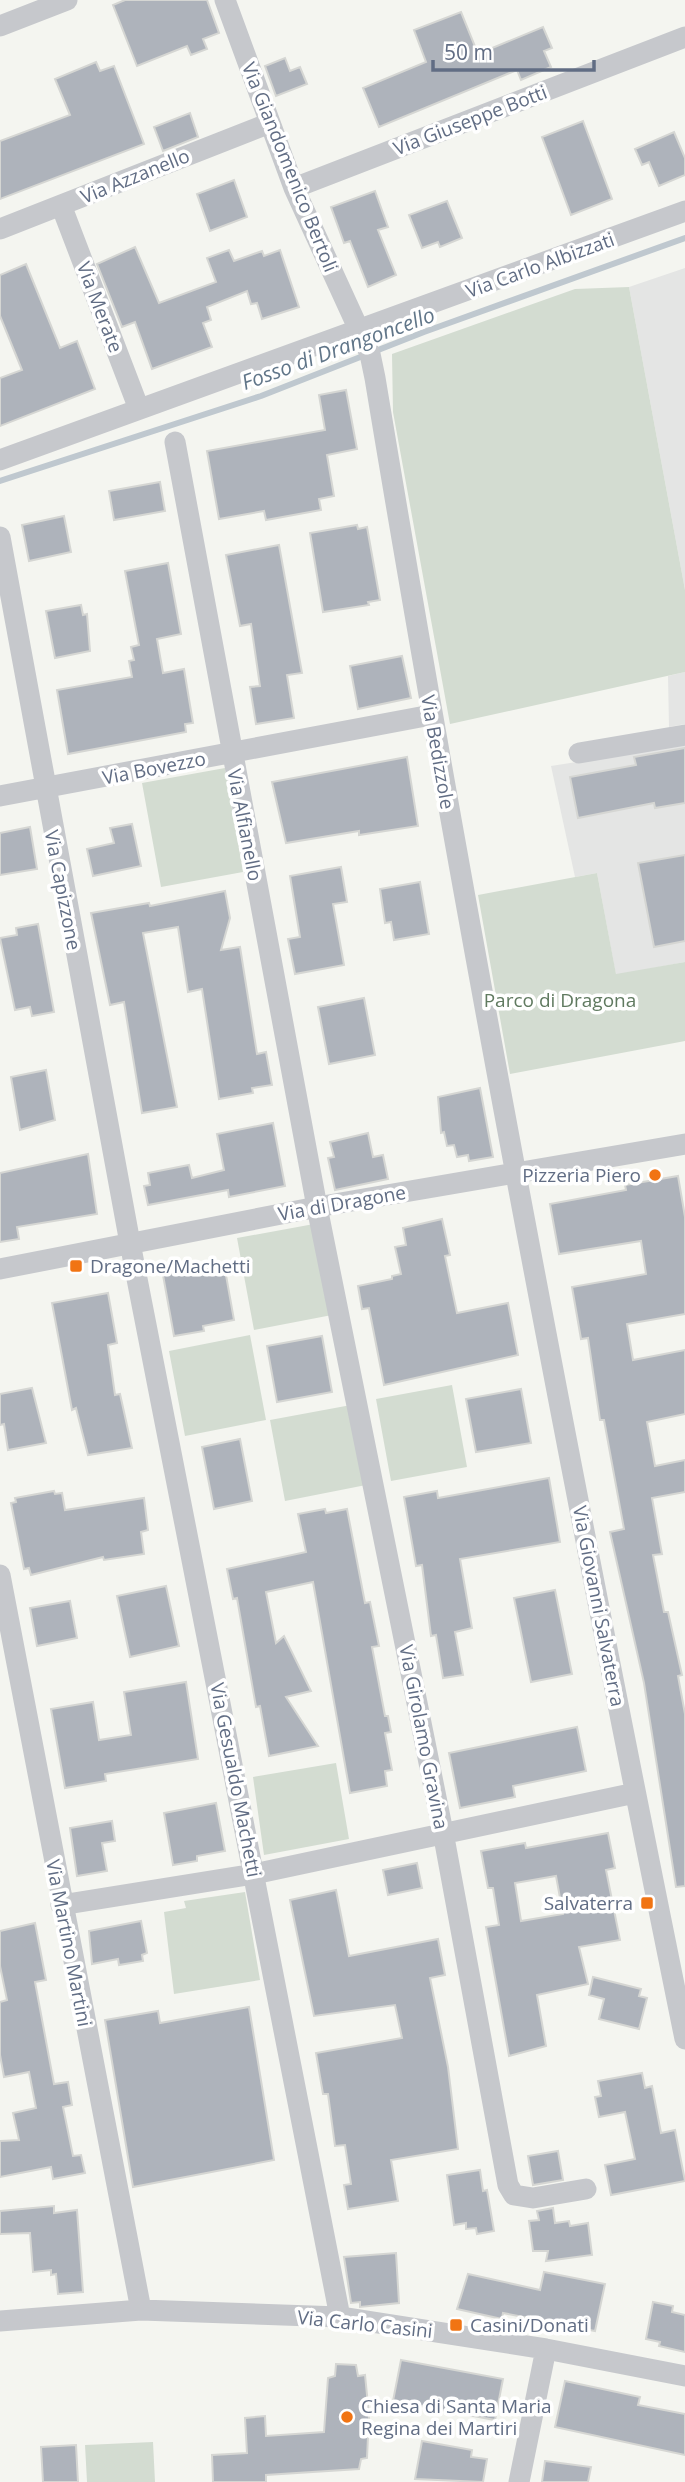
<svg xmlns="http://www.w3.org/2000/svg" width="685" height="2482" viewBox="0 0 685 2482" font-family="'Open Sans',sans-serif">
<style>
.built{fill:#e4e5e4}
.green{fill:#d3dcd1}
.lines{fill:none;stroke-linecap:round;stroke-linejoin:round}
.stream{stroke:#bfc8cf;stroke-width:6}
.building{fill:#aeb3bb;stroke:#d5d6d3;stroke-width:2;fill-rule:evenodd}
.street{stroke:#c6c8cc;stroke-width:21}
.poi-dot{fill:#f17413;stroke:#fff;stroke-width:2.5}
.labels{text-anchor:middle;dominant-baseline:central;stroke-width:7;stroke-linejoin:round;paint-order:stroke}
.street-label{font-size:19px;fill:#616d84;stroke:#fff}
.park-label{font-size:19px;fill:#607a60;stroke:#fff}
.poi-label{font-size:19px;fill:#616d84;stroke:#fff;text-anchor:start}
.water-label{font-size:21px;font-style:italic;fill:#617689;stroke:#fff}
</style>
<rect width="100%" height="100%" fill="#f4f5f0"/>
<path class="built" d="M685,268V590L629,287Z
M685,672V724L669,727L668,676Z
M685,745V962L616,975L597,873L575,877L551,766Z"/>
<path class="green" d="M629,287L685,590V672L450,724L393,412L392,354L575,289Z
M225,768L243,872L161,887L142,783Z
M597,873L616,974L685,962V1041L510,1074L478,895Z
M314,1224L332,1315L254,1330L237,1238Z
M250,1335L266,1420L185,1436L169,1351Z
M452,1385L467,1467L391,1481L376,1399Z
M351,1405L366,1485L285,1501L270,1420Z
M336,1763L349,1839L264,1855L253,1777Z
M245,1892L260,1980L174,1994L164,1912L186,1908L184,1901Z
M153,2442L155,2482H87L85,2445Z"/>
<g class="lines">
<path class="stream" d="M0,481L261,396L424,332L685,238"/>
</g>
<path class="building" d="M125,0H207L219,33L203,39L207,49L191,55L187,46L137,66L113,5Z
M461,12L478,54L543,27L552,48L544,51L551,67L521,80L517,70L379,127L363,88L426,62L414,30Z
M285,58L290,71L300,67L307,84L276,96L265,66Z
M96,62L100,71L114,66L144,144L0,199V141L70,115L55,79Z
M190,113L198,137L163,151L154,127Z
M583,121L612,199L571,215L542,137Z
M674,132L685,158V175L659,186L649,162L642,165L635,149Z
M234,180L247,217L210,231L197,194Z
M375,191L388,227L378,230L396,275L368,287L350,241L344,243L331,207Z
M447,201L462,238L440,247L438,242L422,248L409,215Z
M135,247L159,303L216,282L207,258L229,250L234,261L262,251L264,256L280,250L299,307L262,319L257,303L251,304L247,291L207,307L211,320L203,323L212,347L152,369L135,322L122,327L97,264Z
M26,264L60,348L77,341L95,389L0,426V378L22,370L0,316V275Z
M346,390L357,449L327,455L334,496L319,499L321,510L266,520L264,511L219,519L207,451L325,430L319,395Z
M160,482L165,511L114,520L109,491Z
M64,516L71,552L29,561L22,525Z
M357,525L358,529L367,527L380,600L368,602L369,605L323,612L310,533Z
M279,545L302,673L287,675L294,718L256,724L250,687L260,686L251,624L240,626L226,555Z
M168,563L181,634L157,639L163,673L184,669L193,723L185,724L186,732L68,754L57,690L132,677L129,661L134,660L131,647L139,645L125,571Z
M81,605L83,615L87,614L90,651L55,658L46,611Z
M402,656L411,698L358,709L350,666Z
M685,748V803L655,808L654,803L578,818L570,777L636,765L634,757Z
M407,757L418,826L359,835V831L286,843L272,782Z
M132,824L141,866L93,876L87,849L114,843L110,828Z
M30,827L37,869L0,875V833Z
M685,855V941L654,947L638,863Z
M341,867L347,902L333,904L344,965L295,974L288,939L300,937L290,876Z
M420,882L429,934L394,940L391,922L385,923L380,889Z
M225,891L230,918L221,950L240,947L257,1054L266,1052L272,1085L252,1088L253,1093L219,1099L202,989L188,992L178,927L143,933L177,1107L142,1113L124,1002L110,1005L91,913L149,903L150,906Z
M38,924L54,1012L32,1016L30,1007L15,1010L0,938L17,935L16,928Z
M364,998L375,1055L329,1064L318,1007Z
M46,1070L55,1120L20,1130L11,1077Z
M480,1088L493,1157L469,1161L468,1155L457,1157L454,1145L447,1146L444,1132L441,1133L438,1097Z
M273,1123L285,1186L229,1197L228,1190L148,1205L144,1186L150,1185L148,1173L189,1165L192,1178L224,1170L217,1134Z
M368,1133L373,1157L383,1155L388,1179L335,1190L328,1158L334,1157L330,1142Z
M88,1154L97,1214L17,1227L19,1239L0,1242V1173Z
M678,1176L685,1217V1314L627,1324L633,1360L685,1350V1414L647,1422L655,1466L685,1460V1492L652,1498L662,1554L653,1555L664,1612H668L682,1675L678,1676L685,1714V1886L676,1887L644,1683L610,1532L624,1529L604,1420H600L588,1338L581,1339L572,1287L646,1274L641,1241L559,1254L550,1204L626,1190L625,1185Z
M442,1219L450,1255L445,1256L457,1313L508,1303L518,1355L384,1385L369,1308L362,1309L358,1286L392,1279V1276L401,1274L395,1247L406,1245L403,1228Z
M224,1264L234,1320L203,1326L204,1331L174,1336L163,1275Z
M108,1293L117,1343L108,1345L115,1395L120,1394L132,1448L88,1455L76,1408L72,1410L52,1303Z
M322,1336L332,1392L277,1402L267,1346Z
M32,1388L46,1443L8,1450L4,1424L0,1425V1394Z
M521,1389L531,1443L476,1452L466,1399Z
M240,1439L252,1501L214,1509L202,1447Z
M549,1478L560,1542L460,1559L472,1628L455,1632L463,1675L443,1678L436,1635L431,1636L422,1565L416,1566L404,1497L437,1491L438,1498Z
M54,1491L55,1494L62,1493L65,1510L144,1498L148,1530L141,1532L144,1554L104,1560L103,1557L31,1575L29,1568L24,1569L11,1503L16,1502L15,1498Z
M325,1509L326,1513L347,1509L365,1603L370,1602L379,1646L372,1647L385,1716H388L391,1732L385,1733L392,1770L385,1771L387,1786L350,1793L313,1582L266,1592L276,1643L284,1636L311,1691L286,1697L318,1746L269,1756L260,1706L256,1707L237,1598L233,1599L227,1569L306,1552L298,1514Z
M166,1586L179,1646L130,1657L117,1596Z
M555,1590L572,1674L531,1682L514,1598Z
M70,1601L77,1638L37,1646L30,1608Z
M186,1682L198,1759L105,1774L106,1781L65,1788L51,1709L93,1702L99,1740L131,1735L124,1692Z
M577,1727L586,1771L513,1786L515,1797L460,1808L449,1753Z
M216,1803L225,1851L197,1856V1861L173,1865L164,1813Z
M112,1821L115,1841L102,1843L107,1871L77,1876L70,1828Z
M608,1833L615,1868L606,1870L620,1940L579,1947L588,1984L537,1995L546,2046L509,2056L486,1927L499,1925L493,1888H488L481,1851L525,1843L526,1848ZM556,1876L563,1914L521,1921L515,1883Z
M417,1863L422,1888L388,1895L383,1870Z
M336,1890L349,1956L438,1939L445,1975L430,1978L448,2067L458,2149L391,2160L398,2201L348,2209L344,2185L351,2184L345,2145L335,2146L328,2094H323L316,2053L402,2038L395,2005L314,2016L290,1900Z
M141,1921L147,1953L142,1955L143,1961L119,1965L118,1959L92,1964L89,1931Z
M35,1923L46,1980L35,1982L54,2084L68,2082L72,2105L63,2107L73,2156L81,2155L85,2173L53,2179L51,2167L0,2177V2141L19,2140L13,2113L36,2108L29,2072L4,2077L0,2055V2002L7,2000L0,1966V1931Z
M593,1977L641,1989L639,1996L647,1998L639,2029L599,2019L604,1999L589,1995Z
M249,2007L274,2160L133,2187L105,2020L158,2011L160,2023Z
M642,2073L645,2088L652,2086L661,2133L675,2130L685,2181L611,2195L605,2165L635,2159L625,2112L599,2117L595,2097L601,2096L598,2081Z
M558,2151L563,2180L533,2185L528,2156Z
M480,2170L483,2191L487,2190L494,2231L477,2234L476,2228L466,2229V2223L454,2225L447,2175Z
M54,2206V2213L77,2210L83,2292L58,2294L56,2274L51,2275V2270L33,2272L30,2233L0,2234V2211Z
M553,2208L555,2223L569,2221L570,2226L588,2223L592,2255L546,2261L548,2251H533L529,2221L539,2220L537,2211Z
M396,2253L399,2303L360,2307V2302L351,2303L344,2257Z
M544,2272L605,2284L595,2331L503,2313L502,2319L457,2309L468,2274L540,2290Z
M653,2302L673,2306L672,2312L685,2315V2352L659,2346L660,2342L646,2339Z
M401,2360L503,2379L495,2420L393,2401Z
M336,2364L356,2365L358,2376L365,2375L369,2415L367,2458L361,2459L359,2469L266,2475V2482H213L212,2455L247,2453L245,2418L265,2416L266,2436L324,2432L328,2378L335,2376Z
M565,2381L640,2397L638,2405L685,2414V2455L555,2427Z
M422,2441L472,2450L471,2457L487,2459L483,2482L415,2479Z
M76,2445L78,2482H43L41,2447Z
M545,2461L591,2467L588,2482H542Z"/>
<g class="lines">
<path class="street" d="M225,0L294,188L370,354L375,378C467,934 573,1487 685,2039
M0,26L67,0
M294,188L685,37
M61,205L139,409
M0,229L270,123
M175,442L317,1207L443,1832L508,2185L514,2195L533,2198L586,2189
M0,460L685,211
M0,537L130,1243L340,2317
M579,753L685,735
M0,796L431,715
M0,1269L317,1207L685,1144
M0,1575L141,2310
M61,1905L254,1874L635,1793
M0,2321L141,2310L340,2317L546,2349L685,2376
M519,2482L546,2349"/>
</g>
<g class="poi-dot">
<circle cx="655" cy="1175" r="7"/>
<rect x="69" y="1259" width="14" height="14" rx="3.5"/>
<rect x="640" y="1896" width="14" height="14" rx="3.5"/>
<rect x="449" y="2318" width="14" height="14" rx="3.5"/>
<circle cx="347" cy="2417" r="7"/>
</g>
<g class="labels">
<g class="street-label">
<text transform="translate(470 120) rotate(-21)">Via Giuseppe Botti</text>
<text transform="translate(290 167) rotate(68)">Via Giandomenico Bertoli</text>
<text transform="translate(135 176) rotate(-22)">Via Azzanello</text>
<text transform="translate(540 265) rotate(-20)">Via Carlo Albizzati</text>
<text transform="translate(100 307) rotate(69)">Via Merate</text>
<text transform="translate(438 752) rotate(80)">Via Bedizzole</text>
<text transform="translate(154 768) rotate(-11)">Via Bovezzo</text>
<text transform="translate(245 825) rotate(79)">Via Alfianello</text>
<text transform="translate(63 890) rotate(79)">Via Capizzone</text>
<text transform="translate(342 1203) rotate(-10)">Via di Dragone</text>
<text transform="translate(599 1606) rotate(79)">Via Giovanni Salvaterra</text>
<text transform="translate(424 1737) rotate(79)">Via Girolamo Gravina</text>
<text transform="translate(236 1780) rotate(79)">Via Gesualdo Machetti</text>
<text transform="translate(69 1943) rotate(79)">Via Martino Martini</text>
<text transform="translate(365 2324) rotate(6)">Via Carlo Casini</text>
</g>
<g class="park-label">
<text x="560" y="1000">Parco di Dragona</text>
</g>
<g class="poi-label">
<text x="641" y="1175" text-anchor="end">Pizzeria Piero</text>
<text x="90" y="1266">Dragone/Machetti</text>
<text x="633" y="1903" text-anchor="end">Salvaterra</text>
<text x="470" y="2325">Casini/Donati</text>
<text x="361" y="2406">Chiesa di Santa Maria<tspan x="361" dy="22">Regina dei Martiri</tspan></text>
</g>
<g class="water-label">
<text transform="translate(338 348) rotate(-20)">Fosso di Drangoncello</text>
</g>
</g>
<path d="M433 60v10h161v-10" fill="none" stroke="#616d84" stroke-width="3.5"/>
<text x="444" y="60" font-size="21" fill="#616d84" stroke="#ffffff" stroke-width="5" paint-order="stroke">50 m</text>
</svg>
